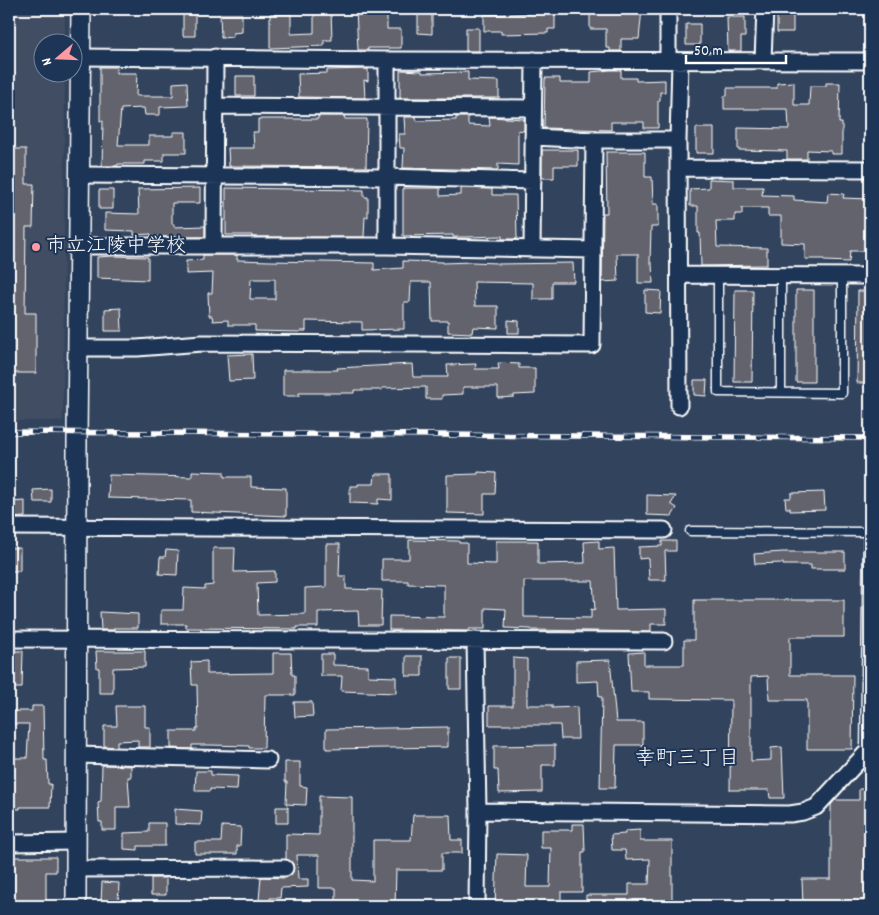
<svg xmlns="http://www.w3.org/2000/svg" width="879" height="915" viewBox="0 0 879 915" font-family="Dekko,'Klee One',sans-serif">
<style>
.built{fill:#404d62}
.building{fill:#62636c;stroke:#fff;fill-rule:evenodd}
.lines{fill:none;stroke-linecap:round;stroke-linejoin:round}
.service-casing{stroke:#fff;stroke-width:11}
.minor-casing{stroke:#fff;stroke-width:19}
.tertiary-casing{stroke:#fff;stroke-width:22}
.service{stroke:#1d3557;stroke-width:8}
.minor{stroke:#1d3557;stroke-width:15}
.tertiary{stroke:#1d3557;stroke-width:19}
.rail-casing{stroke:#fff;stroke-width:5.5}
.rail{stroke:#1d3557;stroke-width:4;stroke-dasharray:11;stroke-linecap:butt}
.poi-dot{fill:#ff9aa2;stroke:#1d3557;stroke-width:2}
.labels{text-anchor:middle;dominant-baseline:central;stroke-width:4;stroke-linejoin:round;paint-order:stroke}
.poi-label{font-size:20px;fill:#fff;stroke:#1d3557;text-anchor:start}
.neighbourhood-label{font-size:21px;fill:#fff;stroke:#1d3557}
</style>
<rect width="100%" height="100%" fill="#32435d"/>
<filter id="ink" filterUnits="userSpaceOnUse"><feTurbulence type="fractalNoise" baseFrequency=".02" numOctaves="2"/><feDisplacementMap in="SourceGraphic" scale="10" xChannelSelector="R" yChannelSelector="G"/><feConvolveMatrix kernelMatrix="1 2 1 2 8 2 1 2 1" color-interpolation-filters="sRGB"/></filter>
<g filter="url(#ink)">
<path class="built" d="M9,9H65V42H42V72L65,73L63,421H9Z"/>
<path class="building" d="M356,9H379V15L387,14V29H401V48H368V50H358Z
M418,9H432V34L418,33Z
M540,9H555V29H548V33L501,34V31H484V15L540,13Z
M590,9H642L639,39H621V51H610V48H606V29H590Z
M777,9H793V32H777Z
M331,11L332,40H324V46L270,48V14H291V34L314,33V12Z
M183,14H195V36H183Z
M220,14H242V32L233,33V37L221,38Z
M727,17H745V37H741V51H728Z
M686,24H700V45H686Z
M466,28H479V51H466Z
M100,67H116V73H137L136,96H173V83L187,82L188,106L160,107V115H145L144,108L121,109L118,145H149V136H173V132H186V153H164V161H145V164H118L117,166H102L103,121H100Z
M368,69V81L364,80L365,98L299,97L298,74L327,73V70Z
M400,70L422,71V73L468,72V80L499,81V98H400Z
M610,70H621V78H636V81L665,80V92H660V100L658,101V128H644V122H611V130L544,128L545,78H560V83H591V72Z
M236,76H254V96H236Z
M794,82V105H809L810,86H826V83H840L839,123H842V154H831V151L807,150V159H787V151L738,150V128L789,129L788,109H724V96H727V88H777V83Z
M318,116H344L345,119H367L366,167L229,166L228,148H254L253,132H258V119H318Z
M404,117H416L417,121L456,120V117H468V125L490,126L489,117L524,119V131L518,130V165L498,164V170L403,168L404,148H400L399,134H405Z
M696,128H714V153H696Z
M9,149H26V184H34L33,227H26L25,313H36V373H9Z
M542,150H578V166H554V178H542Z
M606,152H645V177H652L653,204H658V227H651L650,263H652L653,283H638V254H617L618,281L602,282L603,213H607Z
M709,179L734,180V187H763L762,195L794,196V200L827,202L828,193L844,194L843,198L870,199V251H850L849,262L824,261V259H805V244L781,243V216H768V208H742V214H735V221H716L717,247L767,248V265L701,266L700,233H698V206H690V189L709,188Z
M200,188V203H172V224H174V227L205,226V237H151V234L134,235V231L105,230V213L139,214L138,189Z
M226,188L364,190V197H368V217H365L364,237H252V235H226Z
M403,188H440V196L461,195V188L492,189V195H516L517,239H502V236L465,237H453V235L403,236Z
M99,190H113V209H99Z
M203,255H237V260L270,261L374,263V270L403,268V261L443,262V263L472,262L497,263V264L573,263L574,282H552V299H533V283L474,282L475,306H498V328L473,327L472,333L448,332V321H432L431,282H411L410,302H404V329L362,330V322L306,321V331H300V332L255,331V325H228V320L213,321L212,316H209L208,293H212L213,273L186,274V261L203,260ZM251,279H275V299H250Z
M114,256L148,257V280L97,278V257Z
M645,290L661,291L660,313L645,312Z
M735,290H753L752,382H734Z
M796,290H814V382H796Z
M858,291H870V383H857Z
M121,308L122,331H105V309Z
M508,320L519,321V333H508Z
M252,354L253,380L229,381L227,355Z
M498,363L519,364V368H535V394L514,395V397L498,398V387H463V394L442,395V399H426V387L382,388V390H354V393H299V396H283V370H338L337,368L412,364L413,377H448L447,365L476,364L475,369H499Z
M694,380H707L706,396L694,395Z
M192,471L224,472V477H251V487L286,488V516L191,512V500L108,498L109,475L192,477Z
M478,472L496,473L495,494H484V514L447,513V475L478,474Z
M375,474H392V500L378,499V504L350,503V486H358V484H374Z
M51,489V502H34L33,490Z
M824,492L825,510L790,511V508H786L785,498H791V493Z
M647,495L676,496L671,504L677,508L672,516L647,515Z
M25,501V517L9,518V502Z
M409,540L459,541V543H467V563L496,564V541H538V564L585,563L584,542L599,541V549L614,548L616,610L666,609V624H651V632L531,630V629L505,628L506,609L485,608V629H469V631L389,630V616L444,617V585L408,584V581H382V559H409ZM524,581H593L595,610L591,609V618L524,617Z
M662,541H676V551H665L666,580H649L648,558L639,559V547L662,546Z
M326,544H340L339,576H346V589L382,590L381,625H359L358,611L318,612V627H297V629L186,628V624H161V610H183L184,588L205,589V586L213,585V548H235L234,572L275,571V582L257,583L258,615L305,614V588L326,587Z
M9,548H20V571H9Z
M166,550L178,551L177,575L159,574L160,557H165Z
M783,552H845V569H811V565H783V563L755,564L754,554Z
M694,600H844V637H790V675H853L852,749H807V700H769L768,676L751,677V761L771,760V748L782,747L784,798H770L769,790H730L731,700L649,699V692H631L629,653L644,652V665H684V640H694Z
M100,612L138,614V628H114V630H101Z
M11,651H23L22,688H10Z
M96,651H145V667L113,668V693H99V668H97Z
M273,653H291L292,675H295V695H265L264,748H249V746L210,745H192V749L171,748V731H196V728H198L197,685H192L191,662L207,661V674L273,673Z
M321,654H333V665L368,666V676L396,677V693L341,691L342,676H321Z
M406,656H422V676H406Z
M449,658H461V689H449Z
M513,658L527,659V705H552V708L577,707L578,739H561L560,725H489V706H513Z
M610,660L616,722H643V745H616L615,788H600L602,697H599L598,681L576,682V661Z
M294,702H312L313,716L295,717Z
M32,706H43L44,760H47L48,784H51L50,807H20V809H9V758H27L29,724H9V711H32Z
M116,706H145V727H150V747H138V740L117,741V747L104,746V726H117Z
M448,727V747L326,749V729Z
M555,745V765H542V792L499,793L498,770H494V746Z
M285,762H300V786L307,787L306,805L286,804L287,782H285Z
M104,765L131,766V777H128L130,807H116V830H102V822H99L98,802L101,801L102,766Z
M196,771H211V775L238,776L237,790L210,789V791H195Z
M859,789H870V906H803L802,879H831V805L835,800H859Z
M319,796L352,797V880L373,881V840H411L413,815H450L451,840H462V853H442V870H396L395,906H336V888H319V855H297L298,879H308V887L281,888L280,898H270V901L259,900L261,877L286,878L293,872V864L286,859V834L319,835Z
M276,807H288V823H276Z
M175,809L202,811L201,825L175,824Z
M149,823H165V846H138V850L124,849V833L149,832Z
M572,824H584L585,852H582V892H561V906H495L497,854L527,855L526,887H550L551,848H541V830H572Z
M222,826L241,827L240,846H237V854H195V842H221Z
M640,830V841H672V906H586V895H629V884H649L650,859L626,860L625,850H612L611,835L625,834V831Z
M9,857H56V872H46V906H9Z
M151,878H166V895H151Z
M102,882L119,883L118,903H101Z"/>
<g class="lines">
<g class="service-casing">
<path id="service" d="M718,276V392L842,393V276
M781,276V392
M690,531L868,532L865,754"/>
</g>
<g class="minor-casing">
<path id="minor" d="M668,9V61
M81,57L387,60L870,61
M763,60L765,9
M215,106L533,108
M533,137L594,140
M678,168L870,169
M80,175L387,177L533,181
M80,246H387L592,250
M214,246L215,57
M387,246V60
M532,249L534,60
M679,275L870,276
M79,348H137L202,343L592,345L594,140H678
M679,406L678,140L680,61
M9,527L664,530
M9,639L664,641
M475,640L478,811L477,906
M76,755L268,760
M478,811L790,814L803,812L816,807L865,754H870
M9,843L76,842
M76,869L285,868"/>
</g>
<g class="tertiary-casing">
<path id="tertiary" d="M76,906L77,442L81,9"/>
</g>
<use href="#service" class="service"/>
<use href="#minor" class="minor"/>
<use href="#tertiary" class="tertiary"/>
<g class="rail-casing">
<path id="rail" d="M9,432L870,438"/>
</g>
<use href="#rail" class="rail"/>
</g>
</g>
<circle class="poi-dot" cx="36" cy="247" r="5"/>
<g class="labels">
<g class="poi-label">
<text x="46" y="247">市立江陵中学校</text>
</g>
<g class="neighbourhood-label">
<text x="687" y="760">幸町三丁目</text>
</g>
</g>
<rect width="879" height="915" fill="none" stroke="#1d3557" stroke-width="30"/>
<rect x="15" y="15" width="849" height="885" fill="none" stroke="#fff" stroke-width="2" filter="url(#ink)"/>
<g transform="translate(58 58) rotate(251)"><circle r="24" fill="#1d3557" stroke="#77869a"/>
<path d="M0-4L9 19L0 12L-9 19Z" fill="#ff9aa2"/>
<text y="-8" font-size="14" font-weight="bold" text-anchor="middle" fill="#ffffff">N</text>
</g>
<path d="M686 55v8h100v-8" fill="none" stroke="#ffffff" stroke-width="2.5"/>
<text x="694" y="55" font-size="15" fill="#ffffff" stroke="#1d3557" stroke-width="4" paint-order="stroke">50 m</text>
</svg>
